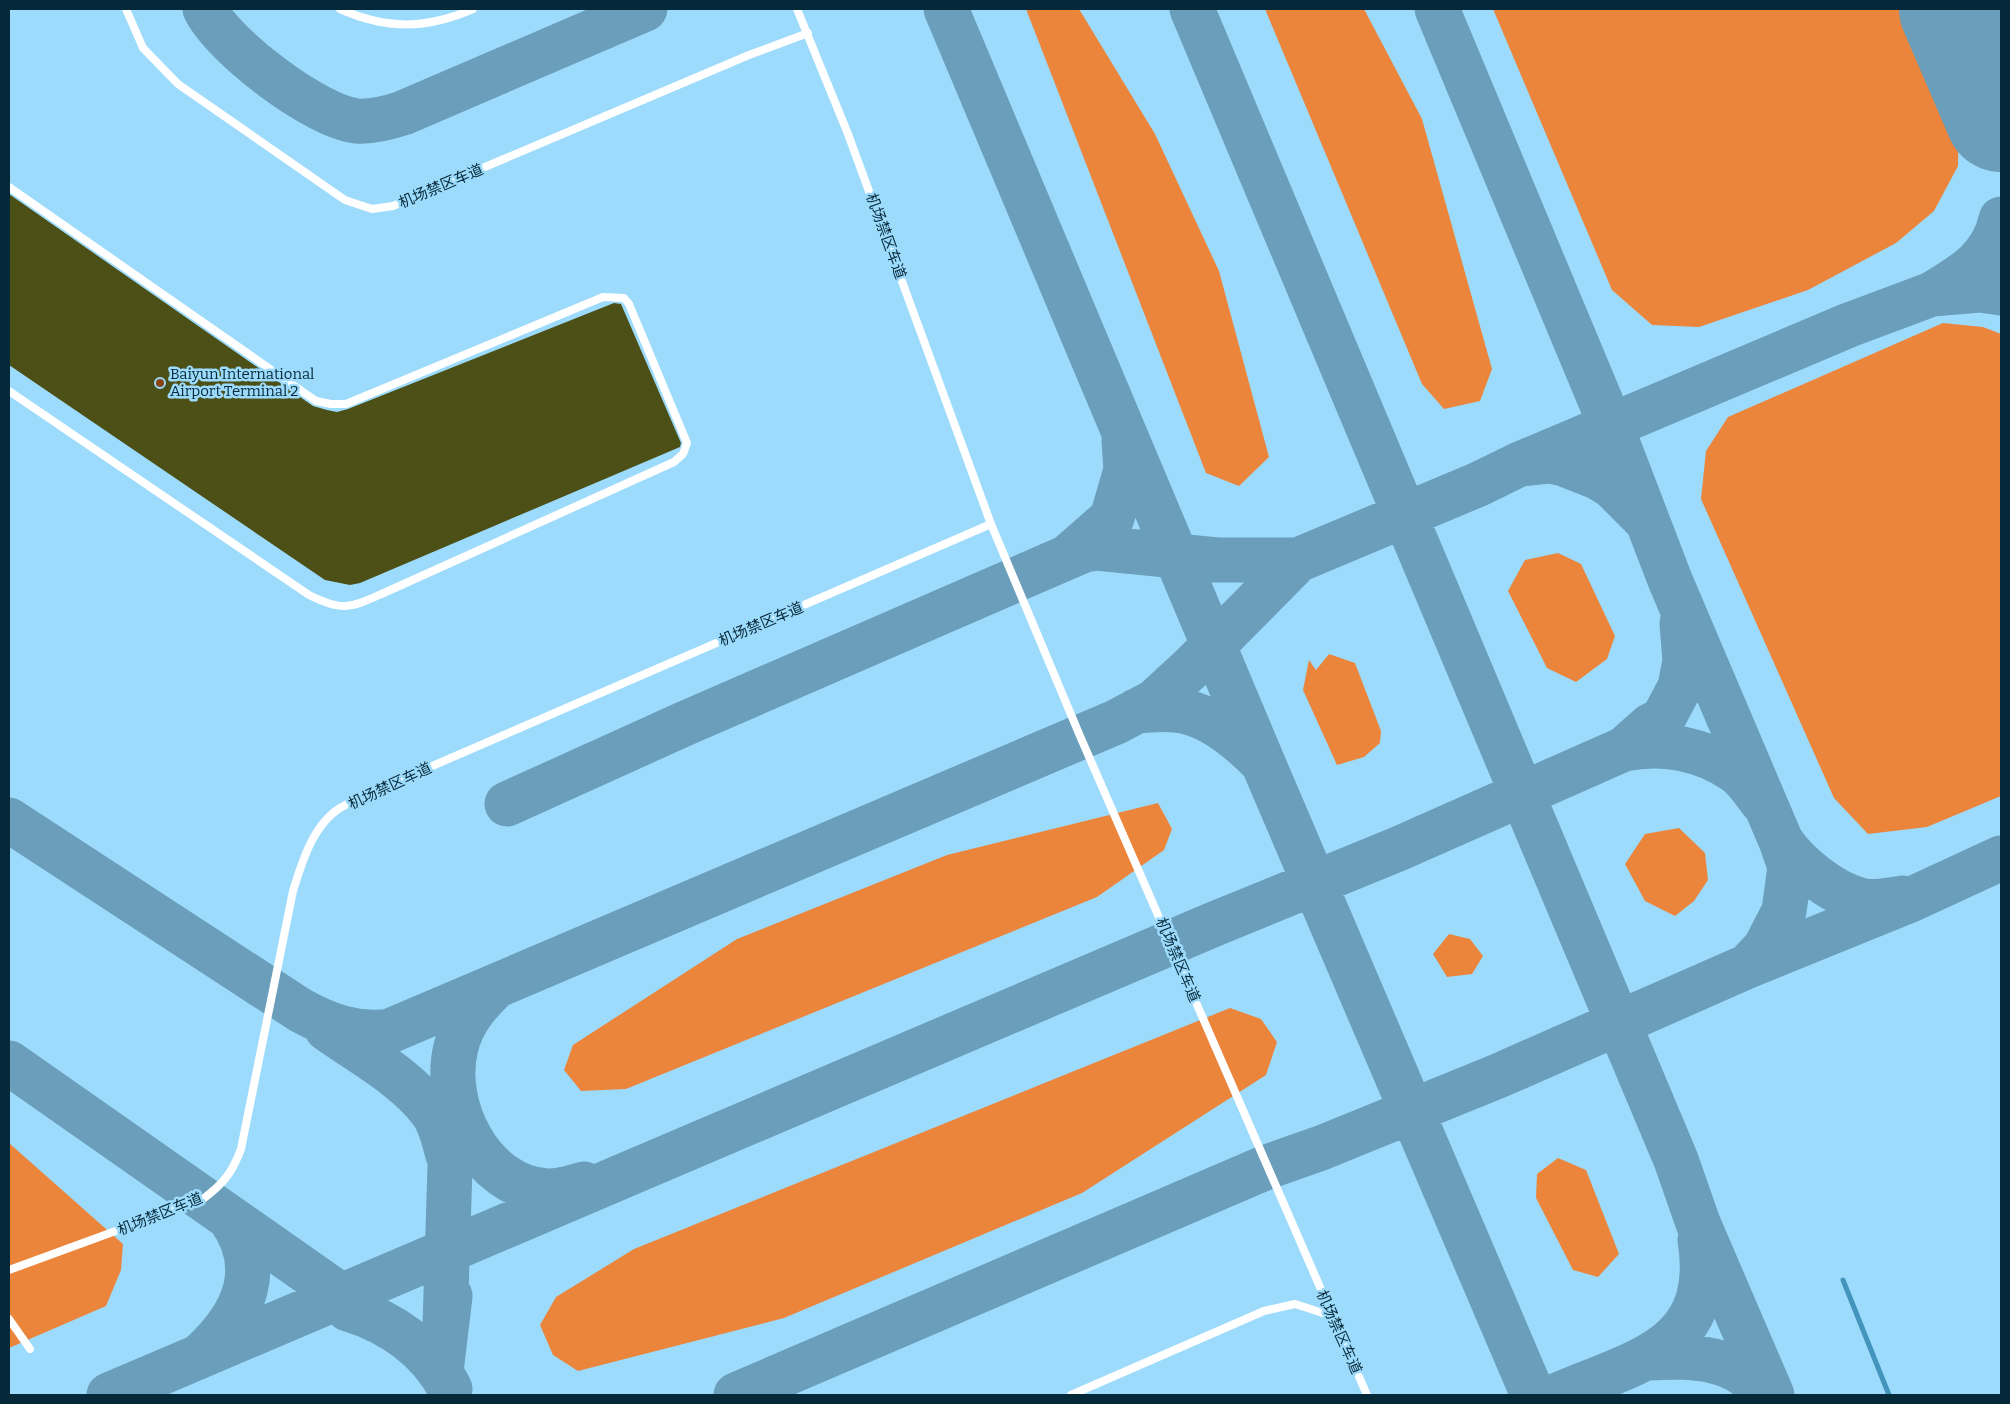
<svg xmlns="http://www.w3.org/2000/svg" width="2010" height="1404" viewBox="0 0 2010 1404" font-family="Bitter,'Noto Sans SC',serif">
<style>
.green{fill:#ec853c}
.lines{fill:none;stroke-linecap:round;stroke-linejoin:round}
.stream{stroke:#4495bd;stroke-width:5}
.taxiway{stroke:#6a9eba;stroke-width:45}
.runway{stroke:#6a9eba;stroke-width:112}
.building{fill:#4c5017}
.service{stroke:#fff;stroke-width:8}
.poi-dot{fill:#854310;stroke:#9ddbfc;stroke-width:2}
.labels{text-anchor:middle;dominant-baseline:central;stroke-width:5;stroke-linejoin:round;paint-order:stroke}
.street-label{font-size:15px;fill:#062939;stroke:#9ddbfc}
.poi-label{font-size:15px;fill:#062939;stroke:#9ddbfc;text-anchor:start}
</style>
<rect width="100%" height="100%" fill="#9ddbfc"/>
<path class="green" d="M1026,9H1079L1155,134L1219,271L1269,457L1239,486L1206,473Z
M1265,9H1364L1422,119L1492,369L1480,401L1444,409L1422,384Z
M1493,9H1909L1959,121L1958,166L1934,211L1896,243L1808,290L1699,327L1652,325L1612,290Z
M1943,323L1983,327L2001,334V796L1927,827L1868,834L1834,798L1701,499L1706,451L1728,417Z
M1558,553L1581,564L1615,636L1607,659L1576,682L1547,668L1508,591L1525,560Z
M1329,654L1355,663L1381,731L1380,743L1364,757L1337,765L1303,690L1309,660L1316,670Z
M1158,803L1172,829L1164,850L1097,897L626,1089L581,1091L564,1070L573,1045L737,939L947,855Z
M1679,828L1705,853L1708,880L1694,901L1675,916L1645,901L1625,864L1645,834Z
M1449,934L1470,939L1483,956L1472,974L1447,977L1433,954Z
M1230,1008L1261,1019L1277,1042L1266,1075L1082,1193L784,1318L578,1371L553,1355L540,1325L556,1297L634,1249Z
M9,1143L123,1244L121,1270L106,1306L9,1348Z
M1558,1158L1586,1170L1619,1254L1598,1277L1573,1270L1536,1198L1537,1174Z"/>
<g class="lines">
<path class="stream" d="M1843,1280L1889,1395"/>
<path class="taxiway" d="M205,9C223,46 316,117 357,121C373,122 388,118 403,113L645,9
M946,9L1263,763L1533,1395
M1192,9L1676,1160L1698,1223L1772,1395
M1437,9L1611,426L1670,580L1781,841
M2001,219C1993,258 1964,275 1932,294L1980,290L2001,293
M1522,464L1550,461L1564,464L1597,477L1612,486L1644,518
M1070,555L1112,518L1126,470L1124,440
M1136,711C1153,710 1170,707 1187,712C1215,719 1241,741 1261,761
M1624,749L1650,726L1663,719L1680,687L1685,661L1682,623
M507,804L686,723L1084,550L1097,548L1217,560H1298
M9,820L300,1010C329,1026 357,1036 390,1031L1116,722L1154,702L1192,667L1298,560L1479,484L1520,464L1849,325L1932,294
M1748,966L1765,948L1784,911L1790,867L1781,841C1797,865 1832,893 1860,900C1873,904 1890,900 1903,898
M495,987C477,1004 462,1022 456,1047C441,1105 481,1187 547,1191C560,1192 572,1187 584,1184
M327,1029C362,1054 406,1077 432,1112C441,1124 444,1141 448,1155
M9,1063L376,1320
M348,1309C391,1322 430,1349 450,1389
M445,1326L452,1103
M202,1354C244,1315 266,1268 229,1217
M1647,1358C1695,1356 1734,1355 1768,1395
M441,1371L450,1296
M109,1395L1212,925L1398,849L1624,749C1662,741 1703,749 1735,771C1746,778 1755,793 1763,803
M736,1395L1267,1167L1321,1148L1498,1076L1748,966L1908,901L2001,858
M1558,1395C1637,1361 1717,1348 1700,1240"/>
<path class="runway" d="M1955,9L2001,116"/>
</g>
<path class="building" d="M9,194L313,406L327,410L337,412L348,409L614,303L621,304L681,443L680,447L360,583L350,585L325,580L9,365Z"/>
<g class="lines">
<path class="service" d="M126,9L143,48L178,84L345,200L372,209L393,206L749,55L808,33
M340,9C387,30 427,29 473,9
M797,9L848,134L991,524
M9,187L316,401L331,404H346L603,297L624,298L629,304L687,443L683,454L674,462L386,592C351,607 345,613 309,595L9,391
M9,1270L203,1199C224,1183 232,1173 241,1149L293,891C302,862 313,825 340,808C354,800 370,793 386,786L991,524L1080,736L1367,1395
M9,1319L30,1349
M1071,1395L1264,1311L1295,1304L1332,1316"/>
</g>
<circle class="poi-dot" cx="160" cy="383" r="5"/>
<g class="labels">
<g class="street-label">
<text transform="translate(441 186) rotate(-23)">机场禁区车道</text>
<text transform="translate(886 236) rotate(70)">机场禁区车道</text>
<text transform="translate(761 624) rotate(-23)">机场禁区车道</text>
<text transform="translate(390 786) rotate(-25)">机场禁区车道</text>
<text transform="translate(1178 960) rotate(67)">机场禁区车道</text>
<text transform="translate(160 1214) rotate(-22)">机场禁区车道</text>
<text transform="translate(1339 1332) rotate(66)">机场禁区车道</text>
</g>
<g class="poi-label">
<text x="170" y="374">Baiyun International<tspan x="170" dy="17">Airport Terminal 2</tspan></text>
</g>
</g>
<rect width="2010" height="1404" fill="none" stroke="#062939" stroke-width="20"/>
</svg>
